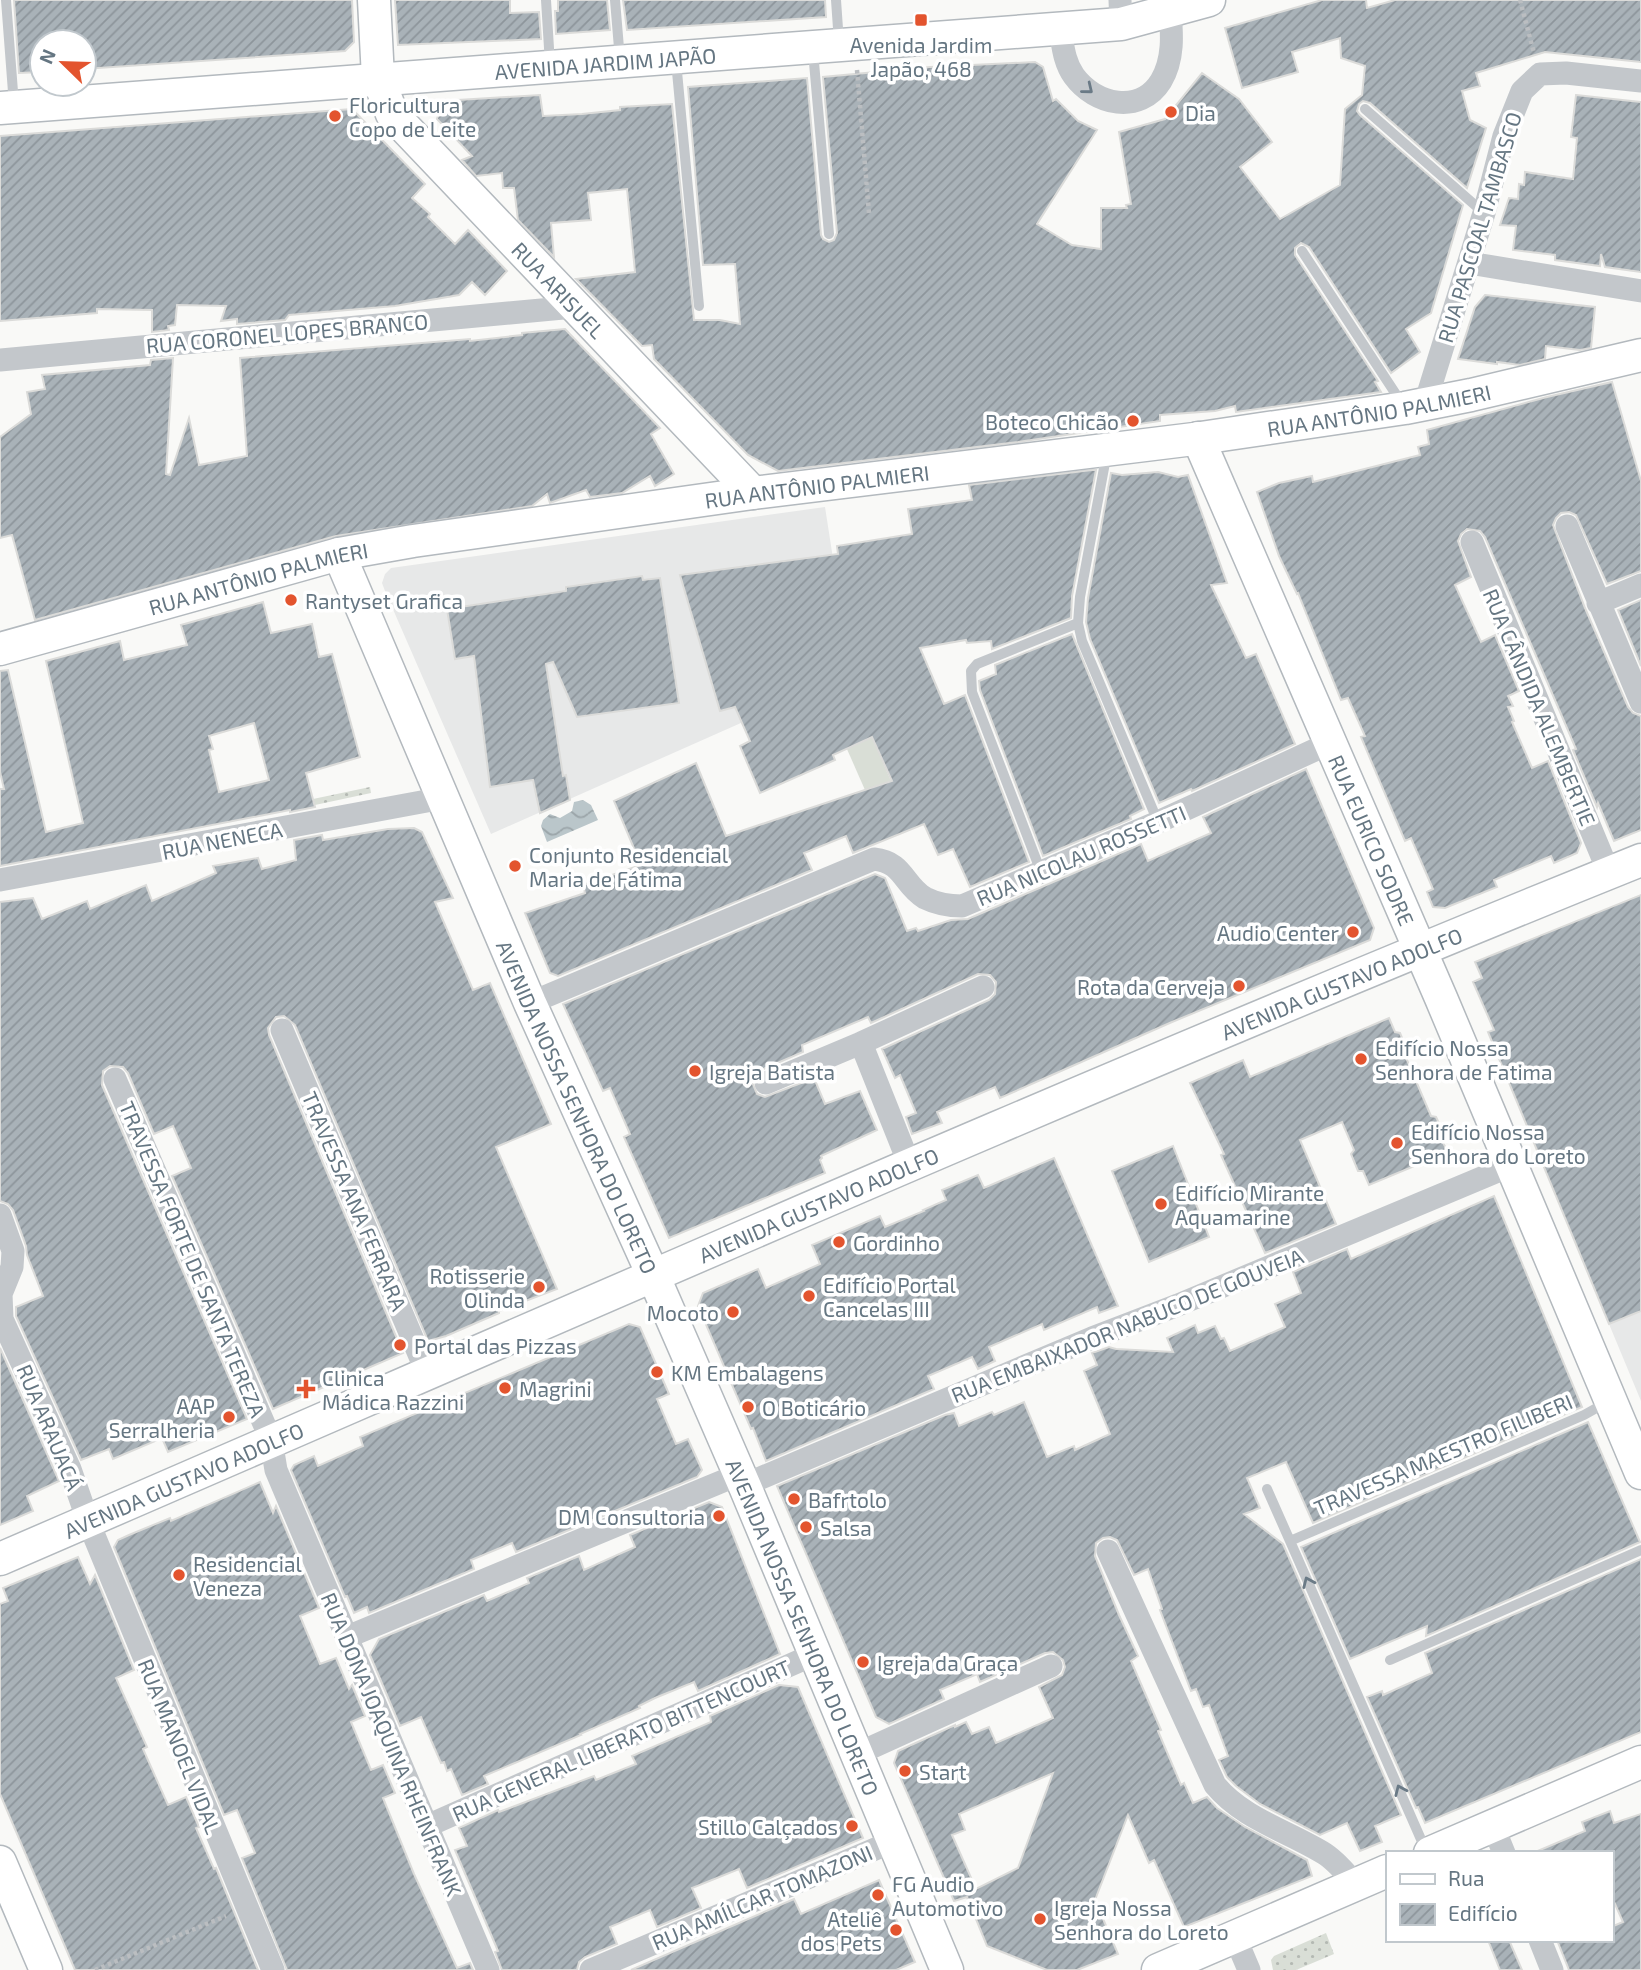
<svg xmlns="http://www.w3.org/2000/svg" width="1641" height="1970" viewBox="0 0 1641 1970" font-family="'Exo 2',sans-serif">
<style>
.built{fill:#e7e8e8}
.grass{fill:url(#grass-dots)}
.pitch{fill:#d9ded6}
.water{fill:url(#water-waves)}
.building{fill:url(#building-hatch);stroke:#dbdbd9;stroke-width:2;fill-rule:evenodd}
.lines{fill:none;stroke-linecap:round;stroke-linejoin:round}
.secondary-casing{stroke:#b3b9be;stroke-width:35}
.path{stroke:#bbbec1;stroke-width:4.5;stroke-dasharray:3.5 3.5;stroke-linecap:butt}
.lane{stroke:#c3c7cb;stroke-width:10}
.street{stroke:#c3c7cb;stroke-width:23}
.secondary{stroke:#fff;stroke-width:32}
.oneway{stroke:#6a7a86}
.poi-dot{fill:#e3542e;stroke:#fff;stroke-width:2.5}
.labels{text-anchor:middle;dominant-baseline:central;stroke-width:7;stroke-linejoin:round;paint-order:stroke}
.poi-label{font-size:21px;fill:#657682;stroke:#fff;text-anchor:start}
.street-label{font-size:21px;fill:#657682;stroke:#fff}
</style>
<defs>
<pattern id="grass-dots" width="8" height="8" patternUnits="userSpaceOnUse" patternTransform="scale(1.75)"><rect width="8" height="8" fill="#d9ded6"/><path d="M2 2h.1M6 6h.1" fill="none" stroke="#b4b9b3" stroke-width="1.8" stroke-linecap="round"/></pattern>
<pattern id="water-waves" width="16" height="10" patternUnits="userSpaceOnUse" patternTransform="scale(1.75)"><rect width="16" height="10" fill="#bac6ca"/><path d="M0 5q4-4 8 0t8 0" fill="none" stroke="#9ba5a9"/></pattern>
<pattern id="building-hatch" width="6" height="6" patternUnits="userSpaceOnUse" patternTransform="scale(1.75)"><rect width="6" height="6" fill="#a9b2b8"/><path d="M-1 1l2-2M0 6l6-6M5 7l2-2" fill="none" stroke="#8d959b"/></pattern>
</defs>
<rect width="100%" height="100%" fill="#f9f9f7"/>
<path class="built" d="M825,507L851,674L491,834L385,591L382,583L385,574L391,568Z
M1641,1311V1401L1609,1324Z"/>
<path class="grass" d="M370,787L371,793L315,805L313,799Z
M1326,1933L1334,1954L1296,1970H1273L1271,1960L1274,1956Z"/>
<path class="pitch" d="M868,728L891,781L865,790L843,740Z"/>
<path class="water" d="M583,800L591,805L598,820L547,842L541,826L543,820L550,814L560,818L572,811L574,802Z"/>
<path class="building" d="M14,0H352L354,42L345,51L84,69V42H42V72L19,73Z
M395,0H510V13L539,12L541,39L398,45Z
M558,0H607L610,30L556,34L555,11H558Z
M623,0H825L826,17L627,30Z
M1322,0H1366L1367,8L1395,0H1641V62L1545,52L1476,73L1480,86L1462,91L1470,120L1486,128L1467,188L1370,103L1363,101L1359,104L1357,111L1360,115L1463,205L1431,313L1406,329L1420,352L1391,373L1309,247L1301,243L1295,248V255L1378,381L1375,382L1381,392L1236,412L1235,406L1215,411L1160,415V421L1018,442L778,471L748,455L654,359L652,345L642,346L576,279L635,272L627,189L588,193L591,220L551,223L554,257L518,220L514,188H503L502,173L476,176L462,160L472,156L437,119L442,101L540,95L543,116L582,114L620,110V107L672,104L694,320H720L740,324L735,264L703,265L688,87L807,78L821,235L823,239L829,242L834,240L837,233L823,77L930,67L1035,62L1043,67L1053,101L1056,99L1078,121L1097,130L1037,224L1072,245L1101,249V208H1127L1126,205L1131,204L1119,132L1165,119L1202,73L1239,99L1272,142L1240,167L1280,219L1340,185L1345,109L1362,95L1365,66L1341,58L1340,38L1292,52L1298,72L1242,88L1225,28Z
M1576,95L1641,102V272L1605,267L1601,254L1600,266L1555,260V255L1513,250L1516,226L1500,225L1509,198L1518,199L1519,184L1524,185L1525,172L1573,179L1577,138L1571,137Z
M352,109L425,184L412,198L430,214L428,217L455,244L468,230L507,271L485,295L472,282L459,295L395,306L289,315L285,320L237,324V319L221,321L226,306L177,305L175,325L168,326L169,330L152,332V310L97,309V313L0,321V136Z
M1485,295L1595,307L1591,348L1580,350L1546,346L1545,359L1520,365L1497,362V364L1458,359L1475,307Z
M565,329L660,428L651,434L674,474L655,486L650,476L622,493L590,497L586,490L550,503L547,494L532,506L336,536L35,620L12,535L0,538V437L31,414L27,392L45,389L42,375L150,365L151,360L173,358L166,474L170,475L189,418L199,465L247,456L240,358L470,339V341L522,335V333Z
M1612,382L1641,481V571L1607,584L1576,515L1569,512L1561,513L1556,518L1553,525L1585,608L1628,707L1633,713L1641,716V830L1614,841L1598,803L1597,807L1573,750L1576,749L1485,537L1480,531L1467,529L1461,534L1458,541L1471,577L1455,585L1481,642L1495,635L1519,691L1508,696L1513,706L1508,707L1514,721L1512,722L1532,768L1548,761L1581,843L1577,853L1554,863L1551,856L1494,880L1497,887L1445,908L1433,907L1427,892L1433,889L1411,838L1405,841L1361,737L1365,736L1348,698L1341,700L1298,593L1297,594L1279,556L1257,492L1279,483L1312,476L1313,482L1420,455L1418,447L1429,444L1427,430L1547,397Z
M1092,470H1096L1072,596L1071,618L992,649L991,641L967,643L966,640L920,648L944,704L965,695L1029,862L970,887L953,849L938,855L924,824L853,853L846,836L804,853L812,870L558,976L550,973L525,913L585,893L583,885L641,865L614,801L696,763L726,836L892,781L872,737L833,755L835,760L760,793L740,746L750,741L735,707L720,711L680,575L838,554L837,546L912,534L908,509L972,500L969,485Z
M1158,472L1178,477L1188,475L1227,583L1211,585L1246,658L1256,654L1295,744L1192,791L1191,789L1159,803L1090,639L1086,622L1088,598L1111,473L1122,475Z
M642,576L643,580L660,578L679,703L577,717L553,662L546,664L563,776L566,775L570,800L540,813L533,780L490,787L474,656L455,659L447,609L566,591V587Z
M1641,600V666L1618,610Z
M263,602L271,633L312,624L319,657L332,654L360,757L306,773L315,807L290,812V810L0,866V789H4L0,772V671L8,670L46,832L83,823L46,661L120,641L124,660L187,645L181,625ZM254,723L269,780L219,792L209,750L213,749L209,736Z
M1072,634L1144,809L1130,816L1131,819L1043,856L980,690L979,681L996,674L995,665Z
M1306,769L1374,928L1370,940L1172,1022L1000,1098L995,1087L937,1112L942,1123L912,1134L906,1117L916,1113L900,1075L895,1078L882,1049L989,1000L995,994L996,982L990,975L978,974L871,1023L868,1017L802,1045L803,1052L761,1070L755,1075L752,1082L757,1094L765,1097L814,1078L825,1104L860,1091L877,1130L821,1156L822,1158L820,1160L825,1173L669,1238L624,1137L630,1134L610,1088L603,1091L563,1004L875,874L885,878L907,931L916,928L918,931L951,920L968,919L1141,844L1148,861L1211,833L1203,817Z
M414,828L422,832L453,898L435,902L473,990L490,983L551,1124L496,1147L557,1289L499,1311V1313L446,1336L428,1341L295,1025L284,1016L276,1017L268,1028L269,1035L403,1353L273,1409L172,1176L191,1168L173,1126L154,1134L128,1073L123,1067L110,1066L103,1071L102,1085L247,1419L168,1452L162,1438L113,1459L109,1449L81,1460L16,1316V1307L43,1296L27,1255L26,1246L13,1210L8,1204L0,1201V902L33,898L42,919L87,901L90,909L146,885L152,901L216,873L213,866L258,858L262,869L296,860L294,840L322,835L323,840L388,829Z
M1641,895V1311L1609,1324L1488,1032L1494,1030L1473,982L1482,978L1475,962Z
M1389,1018L1395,1032L1400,1033L1407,1050L1404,1053L1431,1116L1436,1117L1444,1134L1440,1137L1448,1152L1369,1185L1363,1171H1358L1351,1154L1354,1150L1342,1122L1300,1140L1336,1224L1265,1253L1221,1155L1224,1154L1190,1083L1243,1060L1250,1077Z
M1173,1146L1209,1237L1149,1262L1112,1171Z
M1054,1158L1118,1306L1099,1313L1097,1307L1044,1330L1042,1324L989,1347L995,1361L978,1369L972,1357L928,1376L934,1389L766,1461L753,1428L751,1429L698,1306L703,1293L758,1269L766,1288L820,1264L812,1245L880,1216L885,1227L924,1211L923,1210L946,1200L942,1190L978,1175L984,1188Z
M1494,1196L1582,1407L1313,1523L1286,1462L1247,1478L1260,1508L1244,1514L1283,1544L1401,1815L1375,1826L1382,1842L1360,1851L1347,1823L1320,1835L1260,1804L1236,1786L1227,1777L1219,1760L1228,1756L1209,1705L1203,1707L1196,1689L1191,1691L1160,1610L1162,1609L1148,1569L1134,1575L1117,1540L1110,1537L1103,1538L1096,1543L1095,1556L1119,1615L1138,1656L1131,1661L1161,1730L1158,1731L1181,1785L1184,1783L1193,1803L1207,1797L1217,1808L1245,1827L1307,1860L1312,1876L1184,1927L1154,1860L1149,1863L1128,1815L1095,1900L1118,1954L1077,1970H1047L987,1946L967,1897L954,1901L894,1763L898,1751L955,1725V1727L966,1722L972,1734L989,1727L996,1743L1053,1718L1039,1687L1062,1675L1065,1667L1063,1660L1053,1652L1045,1653L980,1682L977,1674L940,1690L944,1699L889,1724L876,1717L777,1486L945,1415L954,1413L959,1426L992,1412L994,1415L1024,1402L1047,1457L1074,1446L1075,1450L1110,1434L1084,1371L1097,1365L1092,1353L1109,1347L1116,1349L1173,1352L1167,1338L1195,1325L1198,1333L1215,1326L1221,1339L1224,1338L1230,1351L1285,1327L1275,1304L1301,1293L1293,1272L1347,1249L1351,1259ZM1053,1773L1018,1868L976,1889L952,1835L965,1830L959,1814Z
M629,1324L640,1327L643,1334L669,1394L657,1399L676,1444L688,1439L702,1470L697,1477L516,1552L512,1543L471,1560L474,1569L369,1613L367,1607L354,1613L347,1596L345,1597L291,1470L294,1465L314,1456L318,1466L363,1446L360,1437Z
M0,1348L59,1481L27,1496L33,1511L0,1525Z
M1588,1422L1640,1542L1426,1636L1427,1626L1350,1659L1301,1547Z
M260,1482L273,1513L276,1506L319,1608L300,1616L320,1664L336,1658L349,1689L352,1685L365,1716L351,1722L371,1770L383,1765L395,1793L383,1798L414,1874L457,1968L470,1963L473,1970H287L242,1858L255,1853L237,1810L224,1815L114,1547L118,1540L129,1535L170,1518L171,1521Z
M709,1502L722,1507L780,1654L698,1691L694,1682L655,1698L639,1706L640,1708L580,1734L581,1735L484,1776L488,1784L462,1795L451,1769L447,1771L444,1762L441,1763L421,1717L400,1726L370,1655L379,1639L484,1595L487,1601L529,1583L527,1578L579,1556L584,1570L635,1547L630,1535Z
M78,1557L90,1584L95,1575L134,1670L116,1678L147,1747L143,1749L168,1805L186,1797L199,1827L196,1828L214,1869L216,1868L258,1970H75L0,1794V1604L8,1601L3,1588Z
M1641,1559V1732L1425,1823L1418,1807L1416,1808L1367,1697L1382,1691L1383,1695L1432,1673L1425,1653Z
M779,1685L798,1687L863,1838L747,1888L739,1869L692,1888L701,1908L657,1927L650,1910L610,1927L617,1944L585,1957L579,1962L577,1970H502L495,1952L498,1951L455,1850L467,1846L459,1828L498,1810L499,1812L594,1776L596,1780L636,1764L632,1756L711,1722L710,1716Z
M1610,1811L1614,1823L1641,1814V1970H1569L1557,1940H1611V1927L1623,1922L1611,1895V1853H1533L1585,1831L1582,1822Z
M879,1880L915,1962L896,1970H631L794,1899L801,1914Z
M1488,1940H1509L1522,1970H1500Z"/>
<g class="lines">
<g class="secondary-casing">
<g id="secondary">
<path id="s1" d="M374,0L378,78L392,114L753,493"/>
<path id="s2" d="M0,108L1121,24L1209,0"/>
<path id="s3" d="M1198,438L1441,998L1641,1473"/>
<path id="s4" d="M339,554L530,1003L653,1275L746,1489L947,1970"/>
<path id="s5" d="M0,649L339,554L413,541L753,493L1194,439L1405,408L1471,395L1641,355"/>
<path id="s6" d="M0,1559C546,1323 1089,1082 1641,860"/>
<path d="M1430,1853L1641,1762"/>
<path d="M0,1862L46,1970"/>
<path d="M1158,1970L1387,1871"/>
</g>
</g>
<path class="path" d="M1520,0L1534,53
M857,70L869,213
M95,1970L226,1916"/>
<path class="lane" d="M6,0L14,105
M546,0L550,64
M615,0L620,60
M836,0L839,43
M813,51L829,234
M676,61L699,306
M1365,109L1484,213
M1302,251L1403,405
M1107,452L1080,597L1078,623L1082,641L1158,822
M1041,872L972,692L971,671L977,664L1078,623
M1267,1489L1290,1541
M1390,1660L1641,1550
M1427,1853L1290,1541L1584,1415L1609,1401"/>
<path class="street" d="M1120,0L1121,24
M1060,29C1063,46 1064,62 1074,76C1095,105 1140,115 1161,81C1174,59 1172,34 1170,11
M1469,263L1641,291
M0,360L574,307
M1425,404L1484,213L1504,136L1522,91L1540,74L1566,73L1641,81
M1567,526L1641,702
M1472,542L1609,873
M1598,603L1641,585
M0,880L443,798
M530,1003L874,859C904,862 903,885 925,898C937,904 949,906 962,906L1158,822L1330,743
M282,1030L427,1373
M861,1043L910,1166
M115,1079L271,1440L276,1470L488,1970
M766,1083L861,1043L983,987
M0,1215L13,1251L12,1267L1,1294L2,1319L70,1469L88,1521L273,1970
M744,1485L1092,1338L1178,1305L1510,1166
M1108,1551L1215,1785C1243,1819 1288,1831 1325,1854C1337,1862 1347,1874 1356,1885
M347,1637L740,1474
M857,1754L1051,1666
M427,1826L815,1654
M1493,1826L1504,1853
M1235,1937L1249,1970
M1540,1940L1552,1970
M591,1970L894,1841"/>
<use href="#secondary" class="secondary"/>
</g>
<defs><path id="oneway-chevron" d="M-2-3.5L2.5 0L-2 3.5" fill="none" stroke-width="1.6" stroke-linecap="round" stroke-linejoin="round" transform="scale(1.75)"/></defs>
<g class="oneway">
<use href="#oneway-chevron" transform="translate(1088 89) rotate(39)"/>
<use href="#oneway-chevron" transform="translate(1308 1582) rotate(-114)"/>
<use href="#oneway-chevron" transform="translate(1400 1790) rotate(-114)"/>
</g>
<g class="poi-dot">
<rect x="914" y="13" width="14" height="14" rx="3.5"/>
<circle cx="1171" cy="112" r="7"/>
<circle cx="335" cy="116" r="7"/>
<circle cx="1133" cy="421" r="7"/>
<circle cx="291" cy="600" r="7"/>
<circle cx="515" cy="866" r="7"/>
<circle cx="1353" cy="932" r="7"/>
<circle cx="1239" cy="986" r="7"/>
<circle cx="1361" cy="1059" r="7"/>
<circle cx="695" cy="1071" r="7"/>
<circle cx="1397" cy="1143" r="7"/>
<circle cx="1161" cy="1204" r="7"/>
<circle cx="839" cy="1242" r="7"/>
<circle cx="539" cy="1287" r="7"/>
<circle cx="809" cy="1296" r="7"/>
<circle cx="733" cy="1312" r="7"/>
<circle cx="400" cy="1345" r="7"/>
<circle cx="657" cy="1372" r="7"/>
<circle cx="505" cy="1388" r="7"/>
<path d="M302.5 1378.5h7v7h7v7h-7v7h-7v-7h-7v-7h7z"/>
<circle cx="748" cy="1407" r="7"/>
<circle cx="229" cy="1417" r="7"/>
<circle cx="794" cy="1499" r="7"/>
<circle cx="719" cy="1516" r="7"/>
<circle cx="806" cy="1527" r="7"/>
<circle cx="179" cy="1575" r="7"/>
<circle cx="863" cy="1662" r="7"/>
<circle cx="905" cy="1771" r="7"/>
<circle cx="852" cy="1826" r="7"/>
<circle cx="878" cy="1895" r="7"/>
<circle cx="1040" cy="1919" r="7"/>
<circle cx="896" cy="1930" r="7"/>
</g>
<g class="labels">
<g class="poi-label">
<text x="921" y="44" text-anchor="middle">Avenida Jardim<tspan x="921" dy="24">Japão, 468</tspan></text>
<text x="349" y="104">Floricultura<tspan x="349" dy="24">Copo de Leite</tspan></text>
<text x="1185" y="112">Dia</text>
<text x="1119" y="421" text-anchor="end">Boteco Chicão</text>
<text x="305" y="600">Rantyset Grafica</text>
<text x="529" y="854">Conjunto Residencial<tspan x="529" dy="24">Maria de Fátima</tspan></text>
<text x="1339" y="932" text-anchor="end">Audio Center</text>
<text x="1225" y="986" text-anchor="end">Rota da Cerveja</text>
<text x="1375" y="1047">Edifício Nossa<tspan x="1375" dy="24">Senhora de Fatima</tspan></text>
<text x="709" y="1071">Igreja Batista</text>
<text x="1411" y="1131">Edifício Nossa<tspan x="1411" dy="24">Senhora do Loreto</tspan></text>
<text x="1175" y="1192">Edifício Mirante<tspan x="1175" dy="24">Aquamarine</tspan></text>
<text x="853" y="1242">Gordinho</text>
<text x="525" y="1275" text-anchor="end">Rotisserie<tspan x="525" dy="24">Olinda</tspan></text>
<text x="823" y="1284">Edifício Portal<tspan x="823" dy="24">Cancelas III</tspan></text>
<text x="719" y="1312" text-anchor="end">Mocoto</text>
<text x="414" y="1345">Portal das Pizzas</text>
<text x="671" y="1372">KM Embalagens</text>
<text x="322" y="1377">Clinica<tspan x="322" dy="24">Mádica Razzini</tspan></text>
<text x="519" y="1388">Magrini</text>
<text x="215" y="1405" text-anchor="end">AAP<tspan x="215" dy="24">Serralheria</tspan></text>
<text x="762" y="1407">O Boticário</text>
<text x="808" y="1499">Bafrtolo</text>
<text x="705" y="1516" text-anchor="end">DM Consultoria</text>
<text x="820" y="1527">Salsa</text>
<text x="193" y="1563">Residencial<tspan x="193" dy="24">Veneza</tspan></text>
<text x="877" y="1662">Igreja da Graça</text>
<text x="919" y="1771">Start</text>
<text x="838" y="1826" text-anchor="end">Stillo Calçados</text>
<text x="892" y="1883">FG Audio<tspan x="892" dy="24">Automotivo</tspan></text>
<text x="1054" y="1907">Igreja Nossa<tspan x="1054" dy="24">Senhora do Loreto</tspan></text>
<text x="882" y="1918" text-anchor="end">Ateliê<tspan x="882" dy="24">dos Pets</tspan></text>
</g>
<g class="street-label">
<text stroke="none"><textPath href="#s2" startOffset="607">AVENIDA JARDIM JAPÃO</textPath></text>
<text transform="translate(1479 227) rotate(-73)">RUA PASCOAL TAMBASCO</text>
<text stroke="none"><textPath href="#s1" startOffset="359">RUA ARISUEL</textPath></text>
<text transform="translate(287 333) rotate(-5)">RUA CORONEL LOPES BRANCO</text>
<text stroke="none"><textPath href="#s5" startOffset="1402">RUA ANTÔNIO PALMIERI</textPath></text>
<text stroke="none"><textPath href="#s5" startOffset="835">RUA ANTÔNIO PALMIERI</textPath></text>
<text stroke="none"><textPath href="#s5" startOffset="268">RUA ANTÔNIO PALMIERI</textPath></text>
<text transform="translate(1540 707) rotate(67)">RUA CÂNDIDA ALEMBERTIE</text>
<text stroke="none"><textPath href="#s3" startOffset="438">RUA EURICO SODRE</textPath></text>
<text transform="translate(222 840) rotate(-11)">RUA NENECA</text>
<text transform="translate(1081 855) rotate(-23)">RUA NICOLAU ROSSETTI</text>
<text stroke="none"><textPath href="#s6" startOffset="1460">AVENIDA GUSTAVO ADOLFO</textPath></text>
<text stroke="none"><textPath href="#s4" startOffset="602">AVENIDA NOSSA SENHORA DO LORETO</textPath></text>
<text transform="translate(355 1201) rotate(67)">TRAVESSA ANA FERRARA</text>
<text stroke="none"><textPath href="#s6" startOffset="892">AVENIDA GUSTAVO ADOLFO</textPath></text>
<text transform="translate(193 1259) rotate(67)">TRAVESSA FORTE DE SANTA TEREZA</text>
<text transform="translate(1127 1325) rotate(-22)">RUA EMBAIXADOR NABUCO DE GOUVEIA</text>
<text transform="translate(50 1427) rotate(67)">RUA ARAUACÁ</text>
<text transform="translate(1443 1454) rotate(-23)">TRAVESSA MAESTRO FILIBERI</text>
<text stroke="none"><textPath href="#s6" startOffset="200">AVENIDA GUSTAVO ADOLFO</textPath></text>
<text stroke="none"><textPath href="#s4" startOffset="1169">AVENIDA NOSSA SENHORA DO LORETO</textPath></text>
<text transform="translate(621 1740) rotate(-24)">RUA GENERAL LIBERATO BITTENCOURT</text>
<text transform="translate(392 1744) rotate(67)">RUA DONA JOAQUINA RHEINFRANK</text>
<text transform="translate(180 1746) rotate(68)">RUA MANOEL VIDAL</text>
<text transform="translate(762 1897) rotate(-23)">RUA AMÍLCAR TOMAZONI</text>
</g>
</g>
<rect x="1386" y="1851" width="228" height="91" fill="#ffffff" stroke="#c1c8cd" stroke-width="2"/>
<rect x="1400" y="1874" width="35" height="10" fill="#ffffff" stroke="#c1c8cd" stroke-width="2"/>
<text x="1448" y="1886" font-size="21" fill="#657682">Rua</text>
<rect x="1400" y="1904" width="35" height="21" fill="url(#building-hatch)" stroke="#c1c8cd" stroke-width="2"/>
<text x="1448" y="1921" font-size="21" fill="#657682">Edifício</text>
<g transform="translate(63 63) rotate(293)"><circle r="33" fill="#ffffff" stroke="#c1c8cd" stroke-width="2"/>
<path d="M0-5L12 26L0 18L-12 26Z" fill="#e3542e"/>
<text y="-10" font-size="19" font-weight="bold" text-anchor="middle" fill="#657682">N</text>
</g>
</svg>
